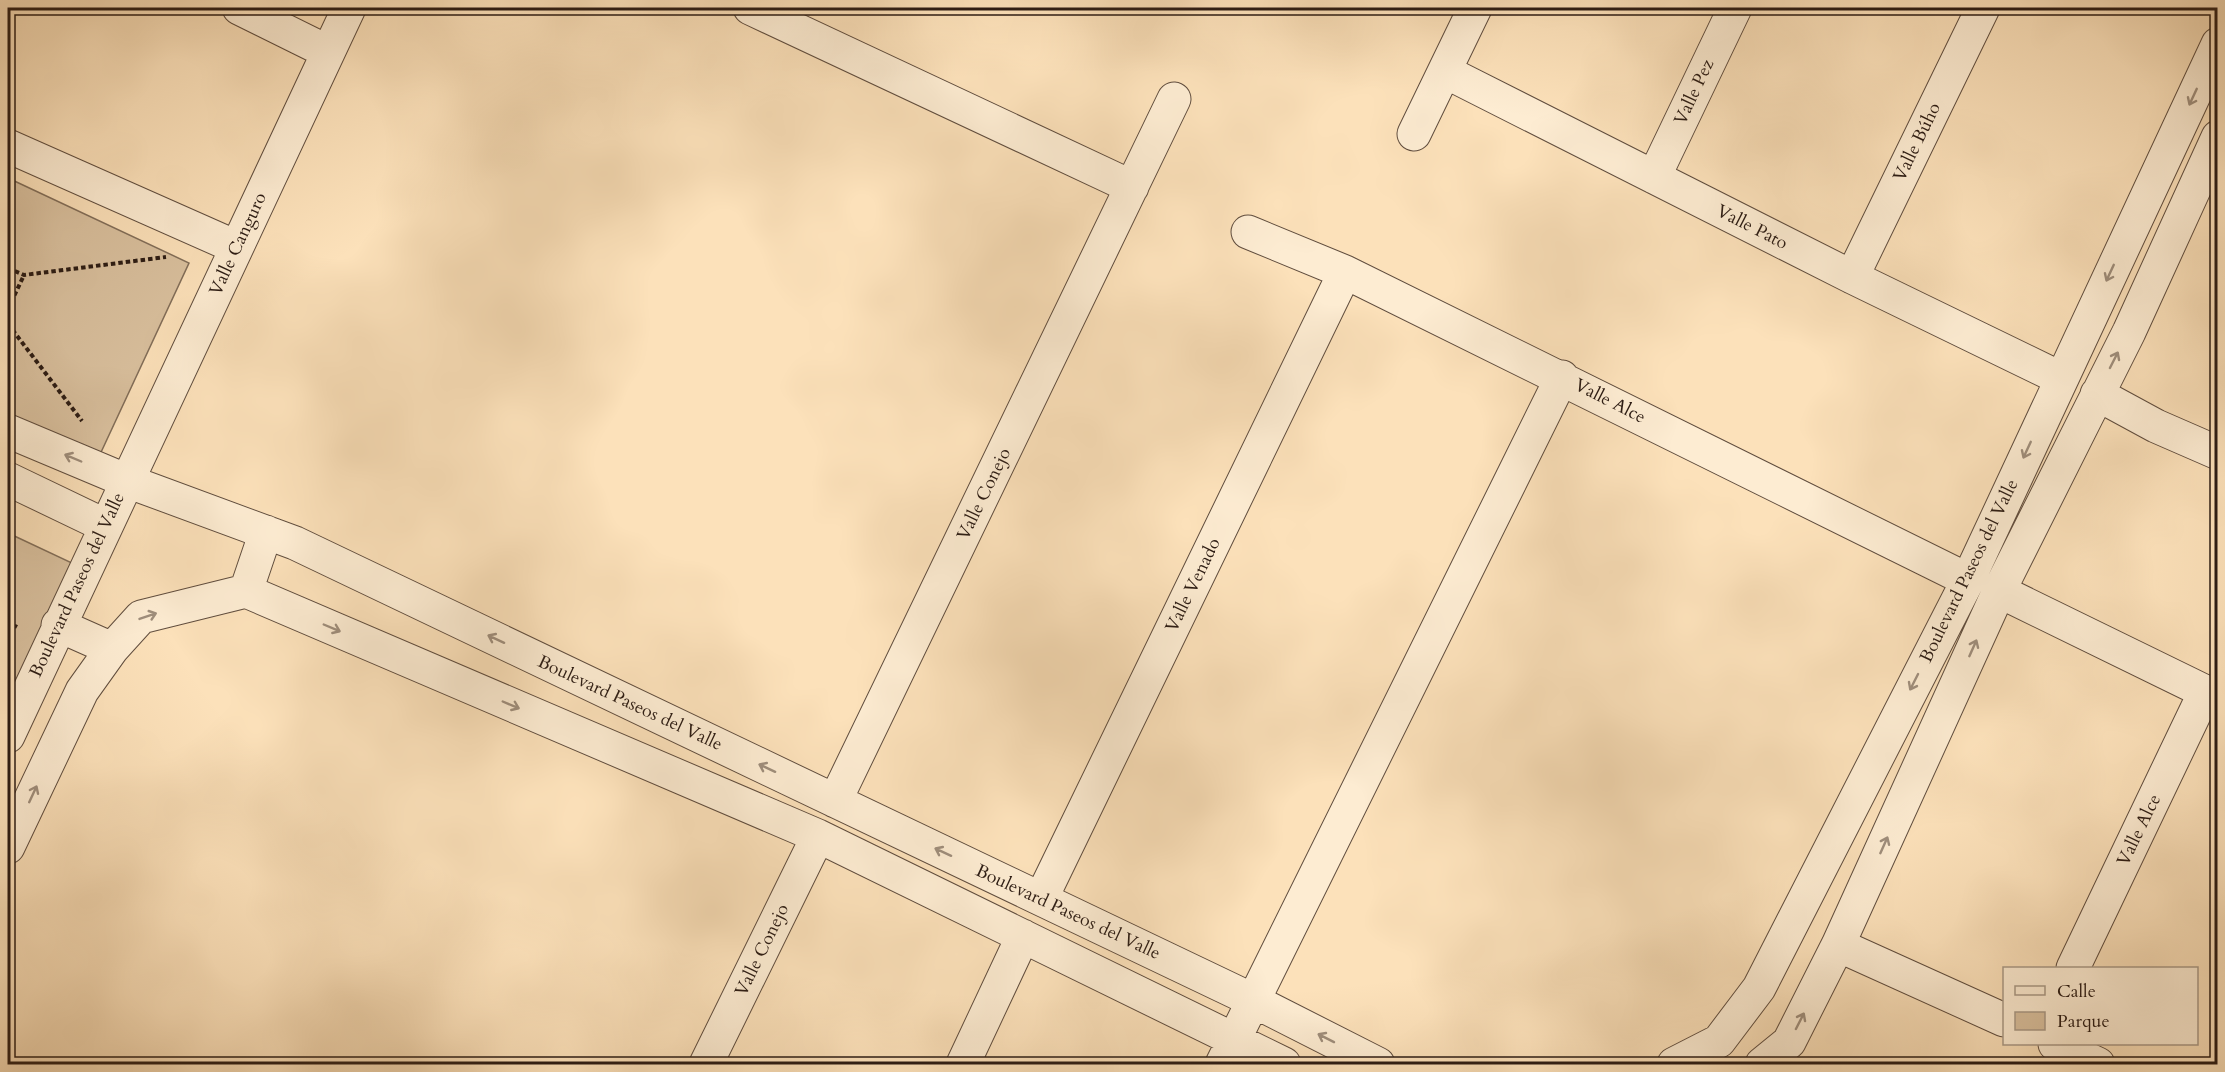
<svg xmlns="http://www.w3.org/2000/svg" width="2225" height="1072" viewBox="0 0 2225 1072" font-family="Cardo,serif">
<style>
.green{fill:#d9c09e;stroke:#826e59;stroke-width:1.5}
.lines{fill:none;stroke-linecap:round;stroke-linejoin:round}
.street-casing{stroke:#604d3e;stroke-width:35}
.path{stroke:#2c1c14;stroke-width:4;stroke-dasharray:4.5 3;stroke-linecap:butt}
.street{stroke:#fdecd2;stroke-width:33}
.oneway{stroke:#9f8e7c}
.labels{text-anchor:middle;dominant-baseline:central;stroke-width:5;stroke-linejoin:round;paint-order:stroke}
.street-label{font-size:18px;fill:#2c1c14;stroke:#fdecd2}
</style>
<rect width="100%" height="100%" fill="#fce1ba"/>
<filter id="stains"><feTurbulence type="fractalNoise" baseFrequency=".00333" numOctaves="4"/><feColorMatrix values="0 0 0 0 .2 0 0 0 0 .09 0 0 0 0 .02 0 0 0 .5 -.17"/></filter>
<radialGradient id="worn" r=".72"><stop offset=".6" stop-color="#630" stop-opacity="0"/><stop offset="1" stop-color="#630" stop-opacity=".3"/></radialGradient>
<path class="green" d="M8,178L189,263L96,463L8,422Z
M8,533L72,563L8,703Z"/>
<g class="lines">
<g class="street-casing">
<path id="street" d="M239,8L328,52
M750,8L1132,187
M1446,72L1852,277L2060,378
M1414,134L1475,8
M8,146L236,247
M1654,177L1735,8
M1248,232L1345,272L1968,580
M1852,277L1983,8
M2097,394L2156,426L2218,453
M8,431L127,481L295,543L1242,995L1378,1064
M8,479L106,526
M246,591L266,532
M1999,591L2218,698
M58,625L112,649
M8,736L349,8
M835,801L1174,99
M8,847L82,691L112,649L141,617L246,591L818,836L1284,1064
M1041,899L1345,272
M1838,945L2004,1020
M2073,968L2205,692
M2055,1044L2098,1064
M706,1064L818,836
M963,1064L1023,936
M1222,1064L1562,377
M1674,1064L1719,1041L1759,988L1968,580L2218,44
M1762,1064L1789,1042L1838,945L1999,591L2129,332L2218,137"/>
</g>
<path class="path" d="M8,268L24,275L166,257
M8,309L24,275
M8,324L82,421
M8,622L17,627"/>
<use href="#street" class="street"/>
</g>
<defs><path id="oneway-shaft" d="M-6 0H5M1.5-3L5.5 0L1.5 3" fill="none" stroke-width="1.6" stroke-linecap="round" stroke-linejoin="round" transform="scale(1.5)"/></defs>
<g class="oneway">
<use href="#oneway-shaft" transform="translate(2193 97) rotate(115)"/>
<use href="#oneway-shaft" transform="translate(2110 273) rotate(115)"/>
<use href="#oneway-shaft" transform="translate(2114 360) rotate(-63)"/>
<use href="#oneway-shaft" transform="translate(2027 450) rotate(115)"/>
<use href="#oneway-shaft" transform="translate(73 458) rotate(-157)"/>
<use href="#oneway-shaft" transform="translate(148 616) rotate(-19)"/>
<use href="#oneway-shaft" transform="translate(332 628) rotate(23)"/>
<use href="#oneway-shaft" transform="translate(496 639) rotate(-155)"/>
<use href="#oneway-shaft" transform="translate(1973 648) rotate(-66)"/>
<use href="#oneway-shaft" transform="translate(1914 682) rotate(117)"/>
<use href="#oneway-shaft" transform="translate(511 705) rotate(23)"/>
<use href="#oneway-shaft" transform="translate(767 768) rotate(-155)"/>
<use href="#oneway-shaft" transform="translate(33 794) rotate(-65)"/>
<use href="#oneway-shaft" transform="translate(1884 845) rotate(-66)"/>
<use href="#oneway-shaft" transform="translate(943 852) rotate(-155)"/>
<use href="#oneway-shaft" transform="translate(1800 1021) rotate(-63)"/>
<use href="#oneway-shaft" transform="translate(1326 1038) rotate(-153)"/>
</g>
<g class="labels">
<g class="street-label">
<text transform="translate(1694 92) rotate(-65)">Valle Pez</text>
<text transform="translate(1917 142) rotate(-64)">Valle Búho</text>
<text transform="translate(1752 227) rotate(27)">Valle Pato</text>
<text transform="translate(238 244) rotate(-65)">Valle Canguro</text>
<text transform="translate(1610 401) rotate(27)">Valle Alce</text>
<text transform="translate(984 494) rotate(-64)">Valle Conejo</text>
<text transform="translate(1969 571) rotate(-64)">Boulevard Paseos del Valle</text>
<text transform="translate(77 585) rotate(-65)">Boulevard Paseos del Valle</text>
<text transform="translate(1193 585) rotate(-64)">Valle Venado</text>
<text transform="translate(630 703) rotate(25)">Boulevard Paseos del Valle</text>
<text transform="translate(2139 830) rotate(-64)">Valle Alce</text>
<text transform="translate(1068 912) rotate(25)">Boulevard Paseos del Valle</text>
<text transform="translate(762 950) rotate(-64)">Valle Conejo</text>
</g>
</g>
<rect width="2225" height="1072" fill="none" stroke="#fce1ba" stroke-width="30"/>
<rect x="9" y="9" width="2207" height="1054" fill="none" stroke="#2c1c14" stroke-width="3"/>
<rect x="15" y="15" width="2195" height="1042" fill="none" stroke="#2c1c14" stroke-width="1.5"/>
<rect x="2003" y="967" width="195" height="78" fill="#fdecd2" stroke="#a99986" stroke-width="1.5"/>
<rect x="2015" y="986" width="30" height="9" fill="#fdecd2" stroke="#a99986" stroke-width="1.5"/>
<text x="2057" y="997" font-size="18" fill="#2c1c14">Calle</text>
<rect x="2015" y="1012" width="30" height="18" fill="#d9c09e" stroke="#a99986" stroke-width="1.5"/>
<text x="2057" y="1027" font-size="18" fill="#2c1c14">Parque</text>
<rect width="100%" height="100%" filter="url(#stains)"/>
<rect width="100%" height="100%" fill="url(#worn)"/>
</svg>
